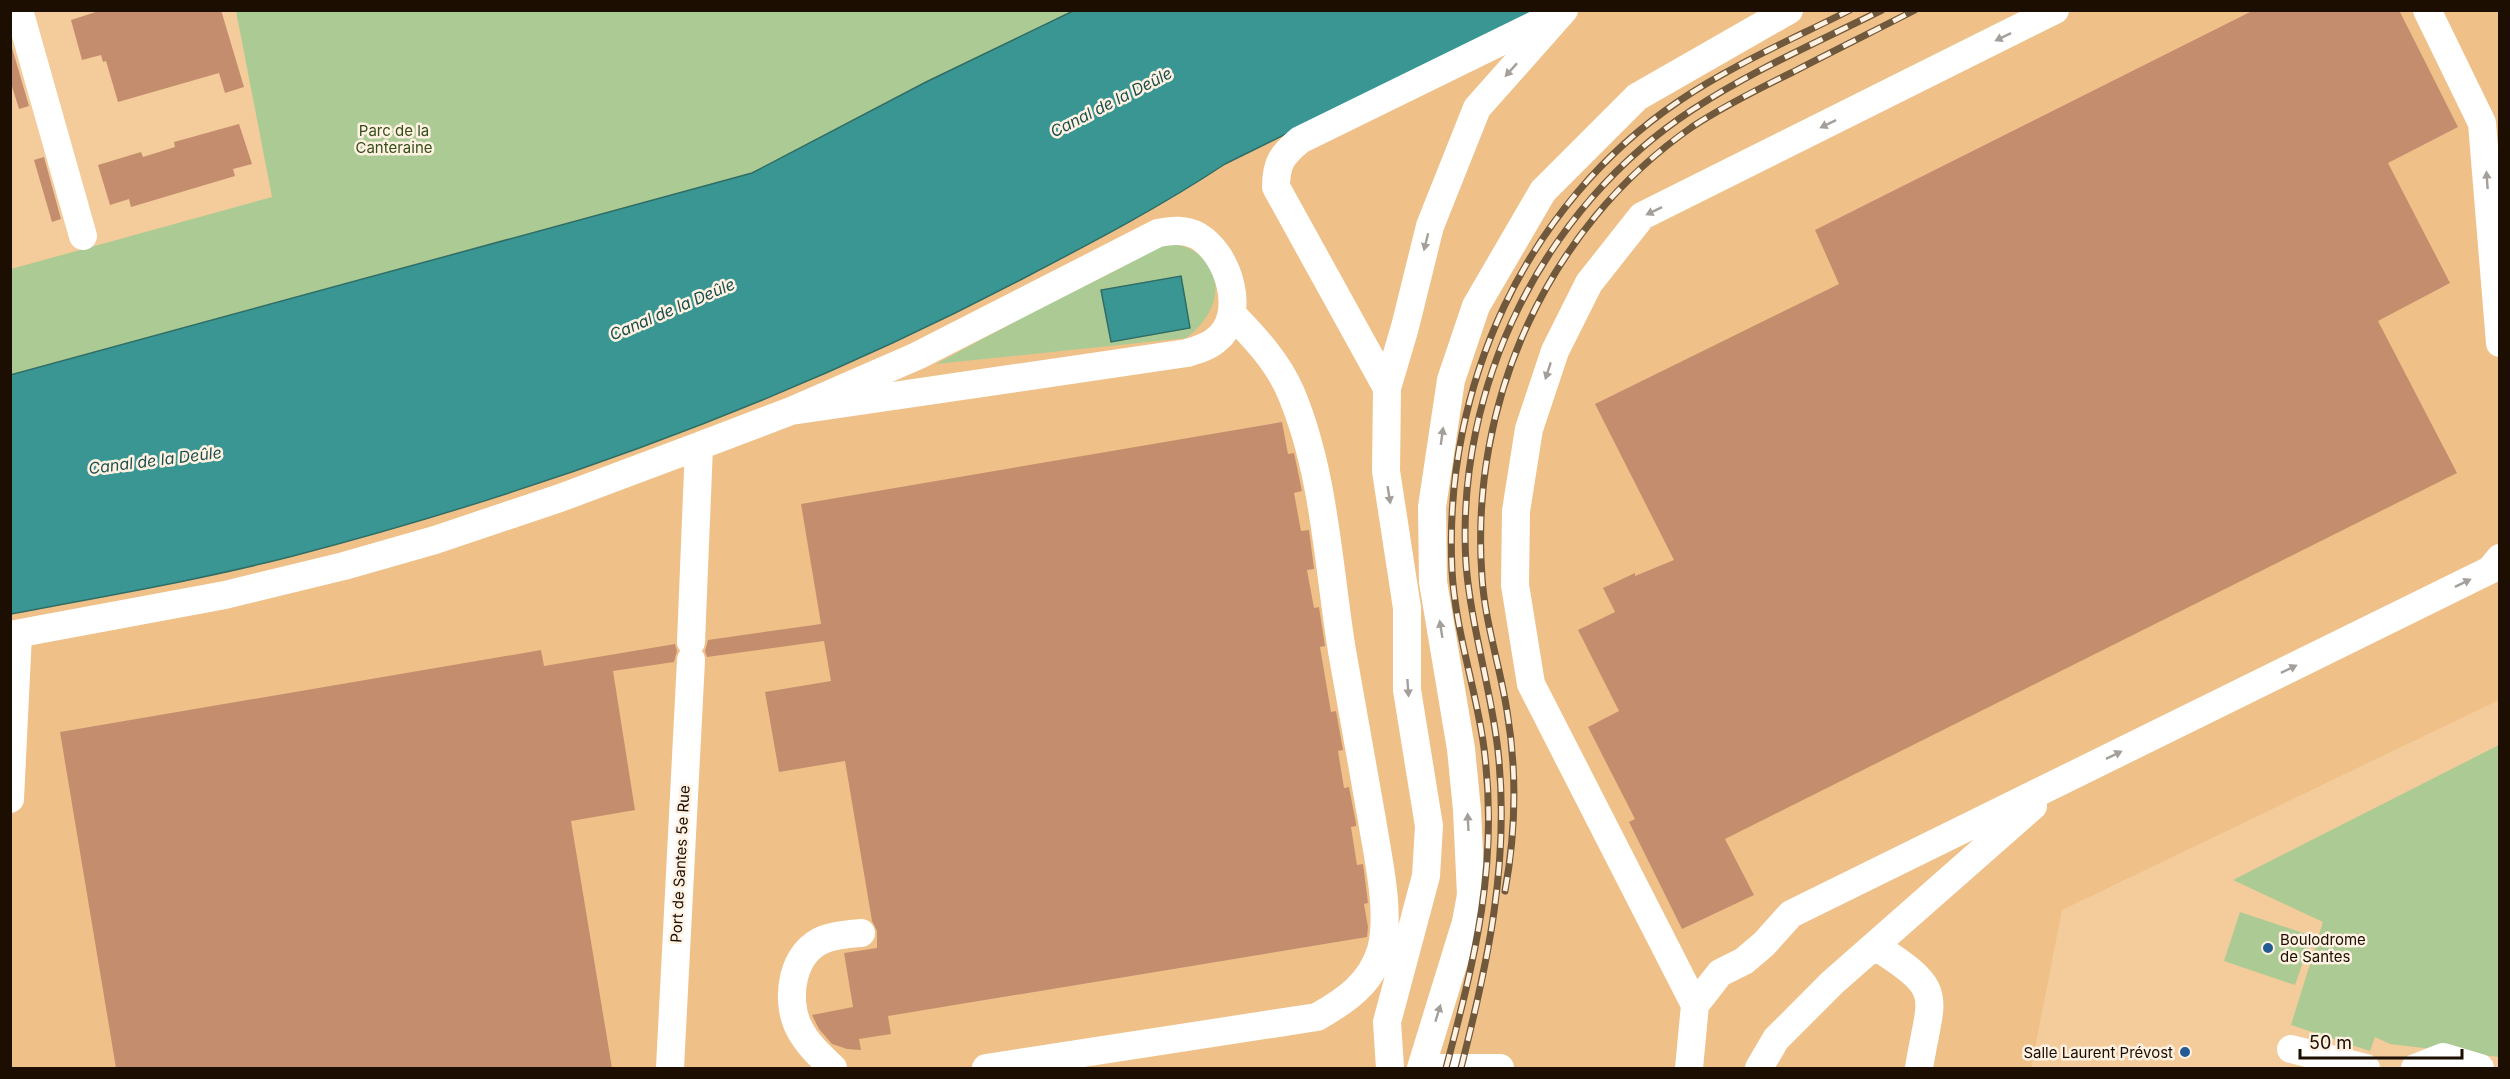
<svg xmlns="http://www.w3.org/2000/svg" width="2510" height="1079" viewBox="0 0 2510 1079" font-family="Inter,sans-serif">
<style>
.built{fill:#efc189}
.green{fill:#accb94}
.water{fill:#399692;stroke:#306d66;stroke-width:1.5}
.building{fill:#c48e6e}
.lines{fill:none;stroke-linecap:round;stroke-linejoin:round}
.minor{stroke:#fff;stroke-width:28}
.rail-casing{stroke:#70583c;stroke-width:7}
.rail{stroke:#fff2e3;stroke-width:4.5;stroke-dasharray:14;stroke-linecap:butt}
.oneway{fill:#a49f99}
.poi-dot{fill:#235b92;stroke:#fff2e3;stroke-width:2}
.labels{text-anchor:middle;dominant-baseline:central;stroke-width:5;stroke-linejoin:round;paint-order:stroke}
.park-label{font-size:15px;fill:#354e1b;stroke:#fff2e3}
.street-label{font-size:15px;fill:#1c0e00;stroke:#fff2e3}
.poi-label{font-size:15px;fill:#1c0e00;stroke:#fff2e3;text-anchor:start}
.water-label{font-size:16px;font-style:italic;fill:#1a4f4d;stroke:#fff2e3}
</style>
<rect width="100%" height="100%" fill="#f4cb9a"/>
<path class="built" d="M1229,11H2499V700L2062,910L2031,1068H11V454Z"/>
<path class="green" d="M236,11H1073L926,82L752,173L11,375V269L272,197Z
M1172,243C1180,245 1191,248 1198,254C1229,280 1215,317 1186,338L936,364L1156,246Z
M2499,745V1057L2390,1044L2375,1037L2370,1051L2291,1025L2323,922L2233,880Z
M2240,912L2312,936L2295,985L2224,961Z"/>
<path class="water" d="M1073,11H1536L1225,164C1162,206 1093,242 1026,277C794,399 546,490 293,556C200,580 105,596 11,614L10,375L752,173L926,82Z
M1181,276L1190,328L1111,342L1101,290Z"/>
<path class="building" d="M102,10H221L244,87L225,93L219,73L118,102L106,61L103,62L101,55L82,60L71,20Z
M2254,10H2399L2458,127L2388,163L2450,283L2378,321L2457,473L1725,839L1754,895L1682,929L1629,822L1635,819L1588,727L1619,711L1578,630L1615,612L1603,588L1635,573V576L1674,560L1595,404L1839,284L1815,230Z
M10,41L29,106L19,109L10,80Z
M239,124L252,164L233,169L235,176L131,207L129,199L110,205L98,165L141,152L143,157L175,147L174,142Z
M44,157L61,219L52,222L34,160Z
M1282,422L1288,454L1294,453L1302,491L1294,493L1301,531L1309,530L1314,569L1307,570L1314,608L1319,607L1325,646L1320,647L1331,712L1336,711L1343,750L1338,751L1344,788L1349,787L1356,823V826L1351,827L1357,865L1363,864L1364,871L1368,903L1364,904L1368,927L1367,937L888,1016L891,1034L859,1039L861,1050L847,1049L832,1044L819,1029L812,1015L853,1007L844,953L877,948V931L872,921L845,761L779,772L765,692L831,681L824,641L707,657L705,651L708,640L821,624L801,504Z
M675,644L677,651L674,662L613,671L635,810L571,821L612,1068H116L60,732L541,650L544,666Z"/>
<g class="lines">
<path class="minor" d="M19,10L83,236
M2427,10L2482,123L2500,343
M1387,388L1276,187C1276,163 1282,155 1300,140L1551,17
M10,635L225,595L344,566L435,540L560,498L699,446
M691,642L699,446L791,411L917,356L1158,233C1172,230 1185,229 1198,236C1229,254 1248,316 1216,340C1208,347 1197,350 1187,353L791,411
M10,799L18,634
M1875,946C1947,992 1931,993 1919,1068
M1695,1005L1720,973L1744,961L1764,944L1791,914L2490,570L2500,558
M2291,1049L2366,1068
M670,1068L691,660
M833,1068C820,1056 806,1043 798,1026C785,998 792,951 825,939C835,935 849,934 861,933
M986,1068L1317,1017C1345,1001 1371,984 1381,950C1391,912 1378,859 1372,820C1362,764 1352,707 1342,651C1328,565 1325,474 1291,393C1278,362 1255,338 1232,314
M1390,1068L1387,1022L1426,876L1429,826L1407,690V608L1386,471L1387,388L1405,327L1430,226L1477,108L1564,10
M1421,1068L1466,922L1471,895L1467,810L1461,749L1433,582L1432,507L1451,380L1476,306L1543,191L1637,97L1789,10
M1422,1068H1500
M1689,1068L1695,1005L1531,684L1515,585L1516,511L1529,429L1555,351L1589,283L1642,216L2055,10
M1759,1068L1776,1039L1833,982L2033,806
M2415,1068L2443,1057L2480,1068"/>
<g class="rail-casing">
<path id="rail" d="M1505,891C1516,831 1517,771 1507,711C1500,666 1485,623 1482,577C1469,402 1547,228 1692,127C1724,106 1758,89 1793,72C1833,51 1874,31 1915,10
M1446,1068C1475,958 1499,864 1484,748C1476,688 1455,630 1452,570C1443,387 1525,205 1679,101C1732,65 1793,39 1850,10
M1461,1068C1488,962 1510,861 1498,751C1491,688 1471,627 1466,564C1455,386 1543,208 1692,110C1751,71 1818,42 1882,10"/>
</g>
<use href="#rail" class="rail"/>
</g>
<defs><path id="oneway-solid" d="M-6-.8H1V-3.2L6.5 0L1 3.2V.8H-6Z" transform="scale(1.5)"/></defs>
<g class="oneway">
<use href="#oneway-solid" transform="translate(2003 37) rotate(154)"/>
<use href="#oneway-solid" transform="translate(1511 70) rotate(132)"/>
<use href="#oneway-solid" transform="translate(1828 124) rotate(154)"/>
<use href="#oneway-solid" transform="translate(2487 180) rotate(-94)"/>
<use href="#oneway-solid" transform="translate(1654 211) rotate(154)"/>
<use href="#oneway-solid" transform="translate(1426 242) rotate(104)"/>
<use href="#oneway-solid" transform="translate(1548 371) rotate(108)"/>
<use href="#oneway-solid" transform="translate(1442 436) rotate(-82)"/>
<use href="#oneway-solid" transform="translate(1389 495) rotate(81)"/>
<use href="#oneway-solid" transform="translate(2463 583) rotate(-26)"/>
<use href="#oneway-solid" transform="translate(1441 629) rotate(-99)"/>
<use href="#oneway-solid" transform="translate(2289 669) rotate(-26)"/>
<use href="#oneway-solid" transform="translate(1408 688) rotate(86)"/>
<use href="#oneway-solid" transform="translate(2114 755) rotate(-26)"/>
<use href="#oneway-solid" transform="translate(1468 822) rotate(-93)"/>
<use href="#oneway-solid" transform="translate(1438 1013) rotate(-73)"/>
</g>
<g class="poi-dot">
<circle cx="2268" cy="948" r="6"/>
<circle cx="2185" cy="1052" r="6"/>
</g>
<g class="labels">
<g class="park-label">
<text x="394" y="130">Parc de la<tspan x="394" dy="17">Canteraine</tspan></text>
</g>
<g class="street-label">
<text transform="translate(680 864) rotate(-87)">Port de Santes 5e Rue</text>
</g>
<g class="poi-label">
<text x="2280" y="939">Boulodrome<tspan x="2280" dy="17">de Santes</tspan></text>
<text x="2173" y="1052" text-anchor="end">Salle Laurent Prévost</text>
</g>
<g class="water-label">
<text transform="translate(1111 102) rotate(-27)">Canal de la Deûle</text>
<text transform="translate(672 309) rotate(-23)">Canal de la Deûle</text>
<text transform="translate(155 460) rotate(-7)">Canal de la Deûle</text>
</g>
</g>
<rect width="2510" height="1079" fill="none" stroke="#1c0e00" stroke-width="24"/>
<path d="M2300 1049v9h162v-9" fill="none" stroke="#1c0e00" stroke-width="3"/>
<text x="2309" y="1049" font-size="18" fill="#1c0e00" stroke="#fff2e3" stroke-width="4.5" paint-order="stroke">50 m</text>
</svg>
